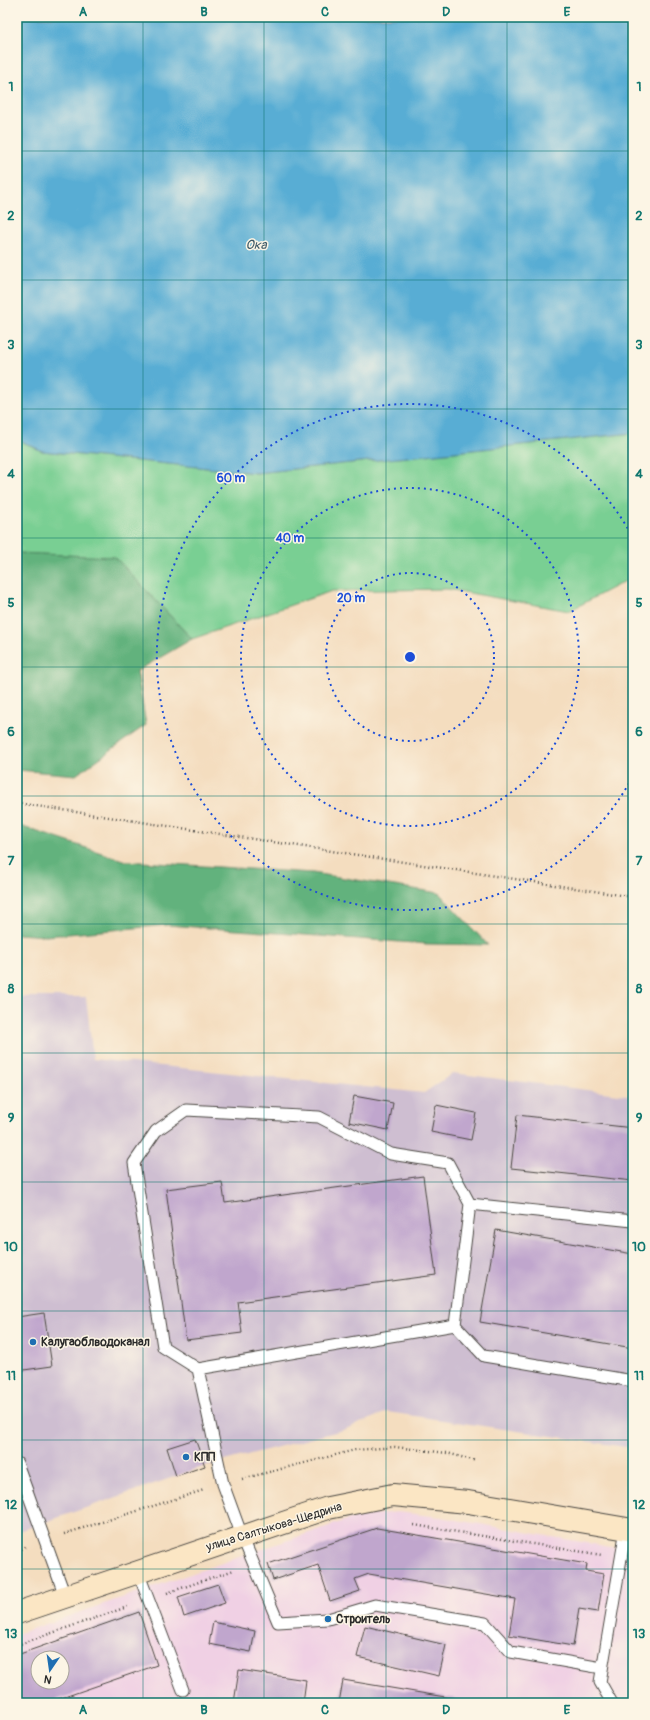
<svg xmlns="http://www.w3.org/2000/svg" width="650" height="1720" viewBox="0 0 650 1720" font-family="Pangolin,sans-serif">
<style>
.built{fill:#f0d0e4;fill-rule:evenodd}
.industrial{fill:#cebed1}
.green{fill:#79cf93;stroke:#527d5f}
.forest{fill:#62b27d;stroke:#466e54}
.water{fill:#58add4;stroke:#426c80}
.building{fill:#c0a6cd;fill-rule:evenodd}
.lines{fill:none;stroke-linecap:round;stroke-linejoin:round}
.service-casing{stroke:#494641;stroke-width:13}
.secondary-casing{stroke:#494641;stroke-width:24}
.path{stroke:#494641;stroke-width:2.5;stroke-dasharray:1 3;stroke-linecap:butt}
.service{stroke:#fff;stroke-width:11}
.secondary{stroke:#fbe6c4;stroke-width:22}
.grid{fill:none;stroke:#0f766e;stroke-width:1;stroke-opacity:0.55}
.ring{fill:none;stroke:#1d4ed8;stroke-width:2;stroke-dasharray:2 4}
.poi-dot{fill:#1f6fb2;stroke:#fcf5e5;stroke-width:1.5}
.labels{text-anchor:middle;dominant-baseline:central;stroke-width:3;stroke-linejoin:round;paint-order:stroke}
.poi-label{font-size:12px;font-weight:bold;fill:#2b2b2b;stroke:#fcf5e5;text-anchor:start}
.street-label{font-size:12px;fill:#2b2b2b;stroke:#fcf5e5}
.water-label{font-size:13px;font-style:italic;fill:#3b5866;stroke:#fcf5e5}
.centre{fill:#1d4ed8;stroke:#fcf5e5;stroke-width:2}
.ring-label{font-size:12px;text-anchor:middle;font-weight:bold;fill:#1d4ed8;stroke:#fcf5e5;stroke-width:3;stroke-linejoin:round;paint-order:stroke}
.neatline{fill:none;stroke:#0f766e;stroke-width:1.5}
.grid-label{font-size:13px;text-anchor:middle;font-weight:bold;fill:#0f766e}
</style>
<rect width="100%" height="100%" fill="#fcf5e5"/>
<filter id="ink" filterUnits="userSpaceOnUse"><feTurbulence type="fractalNoise" baseFrequency=".025" numOctaves="2"/><feDisplacementMap in="SourceGraphic" scale="8" xChannelSelector="R" yChannelSelector="G"/><feConvolveMatrix kernelMatrix="1 2 1 2 8 2 1 2 1" color-interpolation-filters="sRGB"/></filter>
<filter id="wash" filterUnits="userSpaceOnUse"><feTurbulence type="fractalNoise" baseFrequency=".012" numOctaves="4" result="noise"/><feDisplacementMap in="SourceGraphic" scale="16" xChannelSelector="R" yChannelSelector="G"/><feGaussianBlur stdDeviation="0.9" result="paint"/><feColorMatrix in="noise" values="0 0 0 0 0 0 0 0 0 0 0 0 0 0 0 0 0 1.4 0 .05"/><feComposite in="paint" operator="in"/></filter>
<g filter="url(#wash)">
<rect width="100%" height="100%" fill="#f4ddbf"/>
<path class="built" d="M397,1512L440,1517L633,1551V1703H17V1634L355,1517ZM38,1658H62V1682H38Z"/>
<path class="industrial" d="M17,997H86L93,1059L424,1093L453,1073L633,1096V1448L387,1412L343,1430L205,1466L17,1532Z"/>
<path class="green" d="M633,433V577L569,611L447,589L332,591L192,639L115,558L17,553V439L42,451L256,473Z"/>
<path class="forest" d="M17,553L115,557L192,639L137,671L146,725L76,775L17,770Z
M17,825L126,861L313,873L439,893L488,945L427,944L168,925L46,936L17,934Z"/>
<path class="water" d="M17,17H633V433L256,473L42,451L17,439Z"/>
<g id="blocks">
<path class="building" d="M354,1096L393,1103L388,1130L349,1122Z
M436,1105L476,1113L471,1140L431,1132Z
M517,1115L633,1128V1181L511,1168Z
M423,1176L436,1275L238,1302L242,1333L186,1340L166,1189L222,1182L225,1203Z
M496,1230L633,1254V1348L480,1322Z
M44,1313L52,1366L17,1371V1317Z
M195,1439L205,1466L176,1476L167,1448Z
M377,1528L587,1564L586,1571L604,1574L598,1612L579,1609L573,1646L509,1635L515,1599L369,1574L355,1579L360,1591L330,1601L318,1565L273,1580L268,1564Z
M218,1584L225,1603L184,1617L178,1597Z
M139,1612L157,1665L47,1703H17V1655ZM38,1658H62V1682H38Z
M213,1622L255,1631L251,1652L209,1644Z
M365,1626L446,1645L439,1676L357,1657Z
M239,1670L306,1680L303,1703H234Z
M343,1680L475,1702V1703H339Z"/>
</g>
</g>
<g filter="url(#ink)">
<use href="#blocks" fill-opacity="0" stroke="#494641" stroke-width="1"/>
<g class="lines">
<g class="service-casing">
<path id="service" d="M455,1325L484,1356L633,1381
M198,1369L163,1347L134,1163L156,1131L186,1110L319,1117L391,1154L448,1163L470,1204
M17,1463L65,1596
M138,1572L183,1690
M602,1668L511,1652L485,1623L375,1605L328,1619L278,1622L242,1536L223,1484L198,1369L455,1325L470,1204L633,1221
M612,1703L600,1682L626,1529"/>
</g>
<g class="secondary-casing">
<path id="secondary" d="M17,1613L328,1508L393,1495L468,1502L633,1530"/>
</g>
<path class="path" d="M17,803L633,897
M242,1479L355,1450L395,1447L447,1453L476,1461
M414,1525L602,1555
M64,1534L204,1490
M17,1550L25,1547
M167,1593L234,1570
M17,1645L130,1606"/>
<use href="#service" class="service"/>
<use href="#secondary" class="secondary"/>
</g>
</g>
<path class="grid" d="M143,17V1703M264,17V1703M386,17V1703M507,17V1703M17,151H633M17,280H633M17,409H633M17,538H633M17,667H633M17,796H633M17,924H633M17,1053H633M17,1182H633M17,1311H633M17,1440H633M17,1569H633"/>
<g class="ring">
<circle cx="410" cy="657" r="84"/>
<circle cx="410" cy="657" r="169"/>
<path d="M632 778A253 253 0 1 1 632 536"/>
</g>
<g class="poi-dot">
<circle cx="33" cy="1342" r="4"/>
<circle cx="186" cy="1457" r="4"/>
<circle cx="328" cy="1619" r="4"/>
</g>
<g class="labels">
<g class="poi-label">
<text x="41" y="1342">Калугаоблводоканал</text>
<text x="194" y="1457">КПП</text>
<text x="336" y="1619">Строитель</text>
</g>
<g class="street-label">
<text transform="translate(274 1527) rotate(-17)">улица Салтыкова-Щедрина</text>
</g>
<g class="water-label">
<text x="256" y="245">Ока</text>
</g>
</g>
<circle cx="410" cy="657" r="6" class="centre"/>
<g class="ring-label">
<text x="231" y="482">60 m</text>
<text x="290" y="542">40 m</text>
<text x="351" y="602">20 m</text>
</g>
<rect width="650" height="1720" fill="none" stroke="#fcf5e5" stroke-width="44"/>
<g transform="translate(50 1670) rotate(193)"><circle r="19" fill="#fcf5e5" stroke="#a8a49b"/>
<path d="M0-3L7 15L0 10L-7 15Z" fill="#1f6fb2"/>
<text y="-6" font-size="11" font-weight="bold" text-anchor="middle" fill="#2b2b2b">N</text>
</g>
<rect x="22" y="22" width="606" height="1676" class="neatline"/>
<g class="grid-label">
<text x="83" y="16">A</text>
<text x="204" y="16">B</text>
<text x="325" y="16">C</text>
<text x="446" y="16">D</text>
<text x="567" y="16">E</text>
<text x="11" y="91">1</text>
<text x="639" y="91">1</text>
<text x="11" y="220">2</text>
<text x="639" y="220">2</text>
<text x="11" y="349">3</text>
<text x="639" y="349">3</text>
<text x="11" y="478">4</text>
<text x="639" y="478">4</text>
<text x="11" y="607">5</text>
<text x="639" y="607">5</text>
<text x="11" y="736">6</text>
<text x="639" y="736">6</text>
<text x="11" y="865">7</text>
<text x="639" y="865">7</text>
<text x="11" y="993">8</text>
<text x="639" y="993">8</text>
<text x="11" y="1122">9</text>
<text x="639" y="1122">9</text>
<text x="11" y="1251">10</text>
<text x="639" y="1251">10</text>
<text x="11" y="1380">11</text>
<text x="639" y="1380">11</text>
<text x="11" y="1509">12</text>
<text x="639" y="1509">12</text>
<text x="11" y="1638">13</text>
<text x="639" y="1638">13</text>
<text x="83" y="1714">A</text>
<text x="204" y="1714">B</text>
<text x="325" y="1714">C</text>
<text x="446" y="1714">D</text>
<text x="567" y="1714">E</text>
</g>
</svg>
